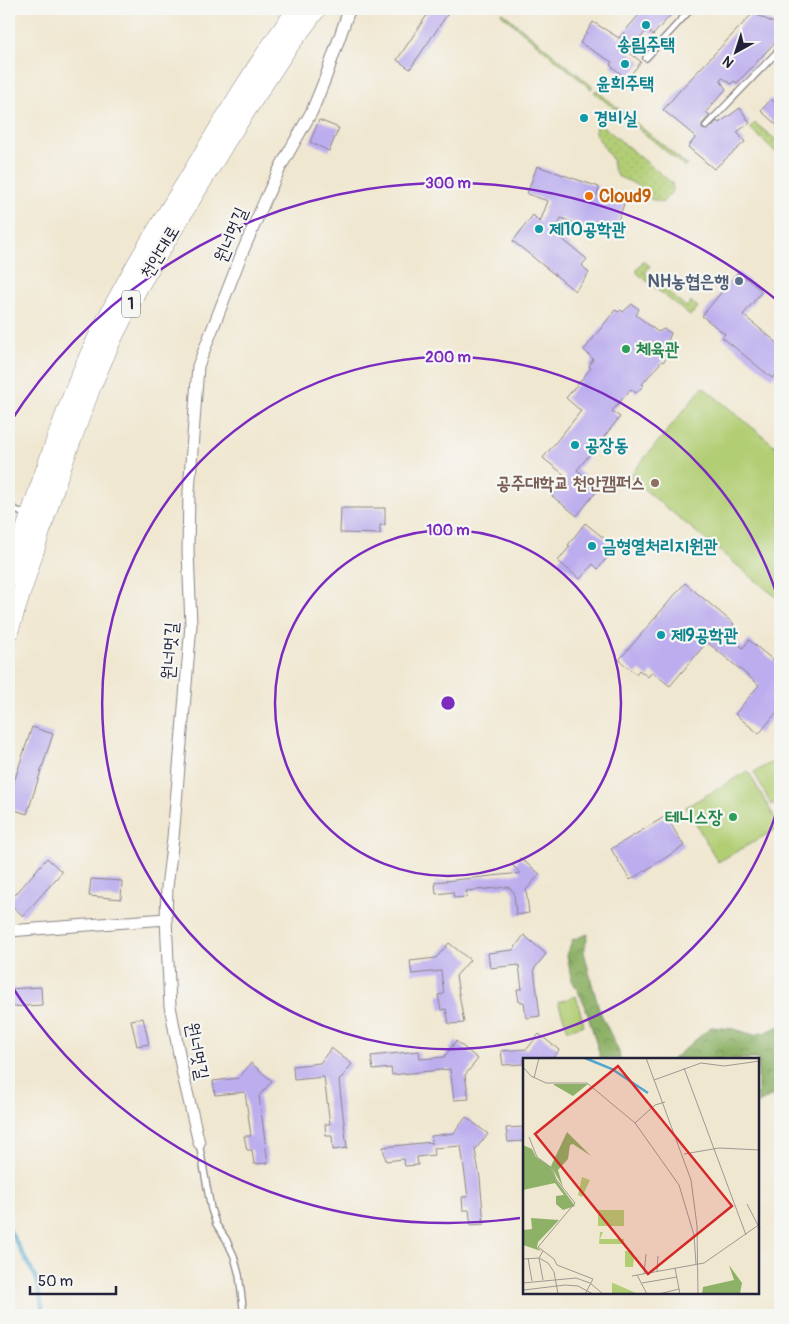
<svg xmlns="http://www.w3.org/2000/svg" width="789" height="1324" viewBox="0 0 789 1324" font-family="Pangolin,'Poor Story',sans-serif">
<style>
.grass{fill:url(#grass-dots);stroke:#6a7858}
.forest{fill:url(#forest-crowns);stroke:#586a50}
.garden{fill:#b2ce75;stroke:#6a7858}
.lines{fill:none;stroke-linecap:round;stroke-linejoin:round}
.stream{stroke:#51a7cd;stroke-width:4}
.building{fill:#bcadee}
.lane-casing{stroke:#898486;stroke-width:8}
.street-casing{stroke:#898486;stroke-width:13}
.primary-casing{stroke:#898486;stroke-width:19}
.lane{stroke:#fff;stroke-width:5.5}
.street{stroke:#fff;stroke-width:11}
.primary{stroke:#fff;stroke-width:18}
.ring{fill:none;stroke:#7b2cbf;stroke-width:2.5}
.culture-dot{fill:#0f9aa8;stroke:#f6f6f2;stroke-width:2}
.food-dot{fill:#e8710a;stroke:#f6f6f2;stroke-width:2}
.service-dot{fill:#5c6f8a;stroke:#f6f6f2;stroke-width:2}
.leisure-dot{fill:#2e9e5b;stroke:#f6f6f2;stroke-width:2}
.education-dot{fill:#8d6e63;stroke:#f6f6f2;stroke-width:2}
.labels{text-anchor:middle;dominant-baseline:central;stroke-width:4.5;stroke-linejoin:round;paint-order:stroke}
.shield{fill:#f6f6f2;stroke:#626272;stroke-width:1}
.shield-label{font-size:16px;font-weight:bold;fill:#22223b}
.culture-label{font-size:18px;font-weight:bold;fill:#0d838f;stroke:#f6f6f2;text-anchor:start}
.food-label{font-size:18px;font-weight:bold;fill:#c56008;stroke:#f6f6f2;text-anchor:start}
.street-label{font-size:18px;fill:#22223b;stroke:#f6f6f2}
.service-label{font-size:18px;font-weight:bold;fill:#4e5e75;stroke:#f6f6f2;text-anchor:end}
.leisure-label{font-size:18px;font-weight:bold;fill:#27864d;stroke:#f6f6f2;text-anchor:start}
.education-label{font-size:18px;font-weight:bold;fill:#785e54;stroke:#f6f6f2;text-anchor:end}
.inset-river{fill:none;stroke:#51a7cd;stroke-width:2.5}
.inset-road{fill:none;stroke:#9e9894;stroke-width:1}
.view{fill:#d62828;fill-opacity:0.15;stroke:#d62828;stroke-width:2.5}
.inset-edge{fill:none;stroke:#22223b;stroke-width:2.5}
.centre{fill:#7b2cbf;stroke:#f6f6f2;stroke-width:2.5}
.ring-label{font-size:15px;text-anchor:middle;font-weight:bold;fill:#7b2cbf;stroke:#f6f6f2;stroke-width:4.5;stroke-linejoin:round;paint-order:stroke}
</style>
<defs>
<pattern id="grass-dots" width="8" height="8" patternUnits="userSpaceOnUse" patternTransform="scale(1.25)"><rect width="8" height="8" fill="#b2ce75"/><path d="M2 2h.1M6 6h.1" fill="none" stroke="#99b166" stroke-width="1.8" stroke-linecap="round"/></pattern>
<pattern id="forest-crowns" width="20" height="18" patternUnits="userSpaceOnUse" patternTransform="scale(1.25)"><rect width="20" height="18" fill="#8db166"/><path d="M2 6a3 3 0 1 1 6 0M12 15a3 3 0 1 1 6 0" fill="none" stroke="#739055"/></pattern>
</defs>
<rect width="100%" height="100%" fill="#f6f6f2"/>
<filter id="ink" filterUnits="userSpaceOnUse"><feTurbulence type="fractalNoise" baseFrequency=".02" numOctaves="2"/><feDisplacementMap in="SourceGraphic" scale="10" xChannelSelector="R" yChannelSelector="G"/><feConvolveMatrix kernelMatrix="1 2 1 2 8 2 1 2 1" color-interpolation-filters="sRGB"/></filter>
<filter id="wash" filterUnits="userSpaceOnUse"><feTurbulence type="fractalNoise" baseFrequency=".0096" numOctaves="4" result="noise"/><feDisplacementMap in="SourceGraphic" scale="20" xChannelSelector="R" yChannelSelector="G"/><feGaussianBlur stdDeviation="1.12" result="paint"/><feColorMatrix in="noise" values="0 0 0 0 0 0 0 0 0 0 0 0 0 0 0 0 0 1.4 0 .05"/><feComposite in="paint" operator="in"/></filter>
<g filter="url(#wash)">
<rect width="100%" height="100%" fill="#f0e7d0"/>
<path class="grass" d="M502,12L593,87L591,89L501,14Z
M596,90L687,165L685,167L594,92Z
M599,123L672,183L673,190L662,203L643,196L638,186L631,182L626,180L617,176L613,167L612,159L596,135V128Z
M755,123L780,143V156L750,128Z
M643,261L650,266L645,273L686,307L691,302L698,307L690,316L637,273V269Z"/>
<path class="forest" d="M588,934L584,952L592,984L600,1012L619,1052L620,1059H601L585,1005L571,978L567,955L572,940Z
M780,1026V1092L758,1103V1059H673L711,1027L734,1029L754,1035L766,1032Z"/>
<path class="garden" d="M703,387L780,450V592L776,597L629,477Z
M780,758V800L771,805L754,772Z
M748,771L780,827L718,862L686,807Z
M576,996L584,1025L568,1030L558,1002Z"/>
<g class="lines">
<path class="stream" d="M9,1229L36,1278L44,1315"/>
</g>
<g id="blocks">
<path class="building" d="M431,9H451L410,69L397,60Z
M644,9H676L653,35L647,30L629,52L641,62L627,79L610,65L612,62L580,43L593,22L619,38Z
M753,13L780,26V37L737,83L734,81L731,84L723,78L720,80L726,89L706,112L710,115L702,124V129L708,130L717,121L719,123L740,108L750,123L737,132L745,142L714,169L688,147L696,137L663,110L680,90Z
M771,99L780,107V128L761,111Z
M319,120L339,128L329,151L310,142Z
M537,166L599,187L597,195L624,204L614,232L604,228V230L594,227V228L584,225L583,226L561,218L556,234L587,259L582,265L589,273L575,291L513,241L533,215L540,222L548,201L527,194Z
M738,272L762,291L743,315L780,345V379L775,375L772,378L722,337L725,334L702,316Z
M632,304L639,309L636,315L658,332L664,329L671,333L666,346L668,348L666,351L670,354L663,362L662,361L642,384L644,385L636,393L631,389L612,411L620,417L577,470L599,488L577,516L552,496L567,477L543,458L581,411L566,398L591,368L589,366L593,359L584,350L615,310L618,312L621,310L623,312Z
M341,508H385V525H380V534L340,533Z
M585,523L615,547L598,569L593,564L580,579L558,561L570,546L568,545Z
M685,583L734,624L726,634L743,648L749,640L780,666V708L759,734L735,714L759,685L707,642L670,686L652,672L648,677L639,670L636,674L619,660Z
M32,727L53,734L27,814L9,808V797Z
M666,816L684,846L630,880L611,849Z
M47,858L62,872L23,916L9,903V902Z
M520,858L540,874L526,890L529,913L516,915L514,892L508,887L466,891L467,897L454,898L453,892L436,894L435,882L521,873L513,866Z
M91,879L122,881L121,899L89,896Z
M524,935L546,954L534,969L540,1016L526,1018L524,1002H519L517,989H522L519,965L490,968L488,953L513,950Z
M449,943L470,960L456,976L464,1023L449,1024L446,1009L441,1010L438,995L444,994L441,971L412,974L410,961L436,958Z
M41,987L42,1005L9,1007V989Z
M143,1018L149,1044L137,1046L131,1020Z
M539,1034L559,1050L552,1059H524V1064L503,1065L501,1051L527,1049Z
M456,1041L478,1059L465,1075L469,1099L454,1100L450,1069L392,1075L391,1068L373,1070L371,1056L419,1051L420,1059L444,1057Z
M331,1048L352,1064L339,1081L347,1148L333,1150L332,1136H326L325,1124H330L324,1077L294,1080L293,1066L320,1063Z
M251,1063L272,1081L259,1096L268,1163L254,1164L252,1150H247L244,1136H251L245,1092L215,1095L213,1081L239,1078Z
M466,1117L488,1134L475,1150L480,1178L484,1224L471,1225L469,1210H463L462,1197H468L461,1146L433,1148L434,1155L417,1157L418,1165L405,1166L403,1159L386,1161L383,1147L432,1142V1144L431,1136L454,1133Z
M524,1127V1141L508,1142L506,1128Z"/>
</g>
</g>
<g filter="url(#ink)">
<use href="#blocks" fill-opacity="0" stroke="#898486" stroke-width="1"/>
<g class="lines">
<g class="lane-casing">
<path id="lane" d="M646,58L691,9
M706,126L780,49
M9,507L27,515
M199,1143L211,1209L216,1224L226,1239L234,1256L239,1275L244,1315"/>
</g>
<g class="street-casing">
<path id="street" d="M9,931L166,919
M199,1143L183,1075L170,1006L166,919L167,887L173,838L191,625L188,551L189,492L198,366L242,253L266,198L281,166L312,111L325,79L348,13L351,9"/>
</g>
<g class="primary-casing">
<path id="primary" d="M9,579C31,511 53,442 80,375C109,306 149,241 189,177C223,120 257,62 297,9
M9,632L59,475L92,386L112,340L140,285L226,142L287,49L317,9"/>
</g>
<use href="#lane" class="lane"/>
<use href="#street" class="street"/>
<use href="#primary" class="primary"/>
</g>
</g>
<g class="ring">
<circle cx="448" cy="703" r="173"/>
<path d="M780 801A346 346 0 1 1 780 605"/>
<path d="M520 1218A520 520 0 0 1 9 982M9 424A520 520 0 0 1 779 302"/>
</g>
<g class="culture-dot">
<circle cx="646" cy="25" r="5"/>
<circle cx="625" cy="64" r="5"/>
<circle cx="584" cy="118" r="5"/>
<circle cx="539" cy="229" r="5"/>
<circle cx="575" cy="445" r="5"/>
<circle cx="592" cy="546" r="5"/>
<circle cx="661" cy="635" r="5"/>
</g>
<circle class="food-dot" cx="589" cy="196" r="5"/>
<circle class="service-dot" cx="739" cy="281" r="5"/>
<g class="leisure-dot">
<circle cx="626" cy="349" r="5"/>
<circle cx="733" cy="817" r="5"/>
</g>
<circle class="education-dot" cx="655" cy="483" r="5"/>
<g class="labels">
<rect class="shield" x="122" y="290.5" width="18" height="27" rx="4"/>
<g class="shield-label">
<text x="131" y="304">1</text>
</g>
<g class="culture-label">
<text x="646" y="44" text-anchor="middle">송림주택</text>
<text x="625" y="83" text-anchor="middle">윤희주택</text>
<text x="594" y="118">경비실</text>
<text x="549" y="229">제10공학관</text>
<text x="585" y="445">공장동</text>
<text x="602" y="546">금형열처리지원관</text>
<text x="671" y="635">제9공학관</text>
</g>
<g class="food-label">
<text x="599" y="196">Cloud9</text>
</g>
<g class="street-label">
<text transform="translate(231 235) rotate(-67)">원너멋길</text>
<text transform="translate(160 252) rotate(-59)">천안대로</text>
<text transform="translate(170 651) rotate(-86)">원너멋길</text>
<text transform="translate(197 1051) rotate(79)">원너멋길</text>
</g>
<g class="service-label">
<text x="729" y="281">NH농협은행</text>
</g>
<g class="leisure-label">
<text x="636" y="349">체육관</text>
<text x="723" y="817" text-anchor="end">테니스장</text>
</g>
<g class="education-label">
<text x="645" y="483">공주대학교 천안캠퍼스</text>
</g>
</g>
<g transform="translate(523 1058)">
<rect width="236" height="236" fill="#f0e7d0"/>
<path d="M77,174H80L77,181H101V186H76ZM102,193H109L110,199H118L111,200L110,209H102Z" fill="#b2ce75"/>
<path d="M65,26L50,38L31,27V26ZM44,74L68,98L50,86L47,87L45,101L35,112L40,129L28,108ZM0,87L9,91L13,99L28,109L33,122L52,148L40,152L33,146V138L41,137L32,125L0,132ZM8,160L36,162L15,184L14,189L18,193L0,187V172L9,171ZM206,207L219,225L217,236H179L180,229L211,222Z" fill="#8db166"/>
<path d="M59,119L67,122L59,139L55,137ZM75,152H101V168H75ZM89,225H90L113,235L89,236Z" fill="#b2ce75"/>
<path class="inset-river" d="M62,0L89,11L125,35"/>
<path class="inset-road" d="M123,0L168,122L174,168L175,236M0,9L8,18L23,25H64L112,65L156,127L171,177L173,206M161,10L223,177M11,20L16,0M131,22L178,5L201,8L237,3M112,65L132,47L142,44M6,79L14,99L29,110L33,121L52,145L15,189L31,201L34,207L70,221L62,236M161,96L196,90L237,92M224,146L237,171M5,200L9,223M0,201L16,200L25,205L31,214L35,236M152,210L157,236M134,213L135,198M121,216L123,196M114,217L124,236M109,218L181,205L237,166M20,222L16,200L20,193M0,225L53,220L67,225L80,236M119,225L154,219M1,232L42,227L55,228L70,236M23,236H54M136,236L156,231"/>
<path class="view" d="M95,8L209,148L125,216L12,76Z"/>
<rect width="236" height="236" class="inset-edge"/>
</g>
<circle cx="448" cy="703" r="8" class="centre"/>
<g class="ring-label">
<text x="448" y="188">300 m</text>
<text x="448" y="362">200 m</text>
<text x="448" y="535">100 m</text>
</g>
<rect width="789" height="1324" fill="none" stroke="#f6f6f2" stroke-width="30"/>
<g transform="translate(736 52) rotate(219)" stroke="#f6f6f2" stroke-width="4" paint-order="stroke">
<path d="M0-4L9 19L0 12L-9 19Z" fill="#22223b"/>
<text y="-8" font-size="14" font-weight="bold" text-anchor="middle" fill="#22223b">N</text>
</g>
<path d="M30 1286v8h86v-8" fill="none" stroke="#22223b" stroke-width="2.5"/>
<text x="38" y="1286" font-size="15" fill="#22223b" stroke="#f6f6f2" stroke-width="4" paint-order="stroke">50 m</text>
</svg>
